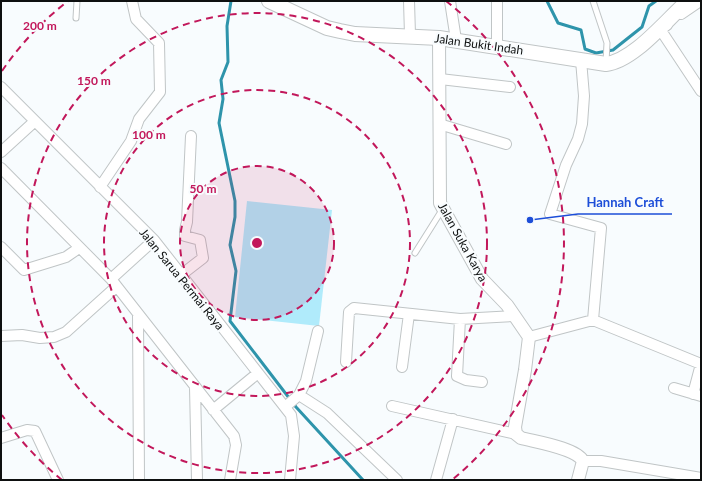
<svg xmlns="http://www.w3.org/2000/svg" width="702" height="481" viewBox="0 0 702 481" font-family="Lato,sans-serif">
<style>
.pitch{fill:#b0ebfb}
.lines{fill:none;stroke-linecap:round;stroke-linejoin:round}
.stream{stroke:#2e94ab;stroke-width:3}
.service-casing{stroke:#c0c5c6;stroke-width:7}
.minor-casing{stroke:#c0c5c6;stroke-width:12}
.tertiary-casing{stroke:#c0c5c6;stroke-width:14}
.secondary-casing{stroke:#c0c5c6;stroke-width:16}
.service{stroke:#fff;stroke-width:5}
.minor{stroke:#fff;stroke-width:10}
.tertiary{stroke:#fff;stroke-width:12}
.secondary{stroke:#fff;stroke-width:14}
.ring{fill:none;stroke:#c2185b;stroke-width:2;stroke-dasharray:7 5}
.labels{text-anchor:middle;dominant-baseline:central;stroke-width:4;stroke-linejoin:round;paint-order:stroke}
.street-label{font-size:12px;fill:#0e1010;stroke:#f8fcfe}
.centre{fill:#c2185b;stroke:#f8fcfe;stroke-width:2}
.ring-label{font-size:12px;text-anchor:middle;font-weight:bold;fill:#c2185b;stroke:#f8fcfe;stroke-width:4;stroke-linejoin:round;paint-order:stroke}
.leader{fill:none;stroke:#1d4ed8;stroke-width:1.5}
.callout-dot{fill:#1d4ed8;stroke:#f8fcfe;stroke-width:1.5}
.callout-label{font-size:13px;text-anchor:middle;font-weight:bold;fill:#1d4ed8;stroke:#f8fcfe;stroke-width:4;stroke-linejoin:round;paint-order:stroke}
</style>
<rect width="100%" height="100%" fill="#f8fcfe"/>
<path class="pitch" d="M247,201L332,210L319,326L235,317Z"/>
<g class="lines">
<path class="stream" d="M231,1L227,26L228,62L221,80L223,99L219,123L235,201V217L230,245L236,271L230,321L296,407L363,480
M547,1L558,23L581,30L585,49L596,53L613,50L642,27L649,6L656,1"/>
<g class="service-casing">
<path id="service" d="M593,1L607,43L606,62
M76,18L77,1
M415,253L442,210"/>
</g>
<g class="minor-casing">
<path id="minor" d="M409,1L410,35
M450,1L456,40
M497,1V47
M681,14L700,1
M667,25L660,29L701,91
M581,60L584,96L582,124L578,139L566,165L550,214L601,228L593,320
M440,79L510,87
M1,87L154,240L291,415L294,436L290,480
M439,124L506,144
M1,152L35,121
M1,168L111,279L234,436L236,445L230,480
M100,187L131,141L139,119L160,92L159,43L136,19L132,1
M1,247L24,270L66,257L79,248
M181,275L203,258L200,240L185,236V230L187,222L191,136
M111,279L154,240
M138,314L139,480
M460,319L457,376L466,380L482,382
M593,320L701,364
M1,336L22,335L40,338L54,337L66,332L116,287
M529,337L593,320
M346,362L349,312L354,308L460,319L514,316
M402,367L409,314
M195,387L197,480
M674,388L701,396
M693,394L701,364
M299,395L327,413L397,480
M392,406L516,434
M285,407L299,395L306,381L318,331
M213,410L258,373
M1,438L27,430L35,431L58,480
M583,461H601L701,478
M436,480L453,419"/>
</g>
<g class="tertiary-casing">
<path id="tertiary" d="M439,38L440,203L482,279L507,305L529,337L525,370L515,427L516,434L521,438C536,442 576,448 583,461L578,480"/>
</g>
<g class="secondary-casing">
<path id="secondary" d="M269,1L327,28L340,31L355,34L439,38L606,64C634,61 667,19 688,1"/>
</g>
<use href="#service" class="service"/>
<use href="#minor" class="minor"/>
<use href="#tertiary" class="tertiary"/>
<use href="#secondary" class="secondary"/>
</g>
<circle cx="257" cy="243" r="77" fill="#c2185b" fill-opacity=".12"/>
<g class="ring">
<circle cx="257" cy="243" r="77"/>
<circle cx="257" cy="243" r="153"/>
<circle cx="257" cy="243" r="230"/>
<path d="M62 480A307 307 0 0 1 2 415M2 71A307 307 0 0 1 68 1M446 1A307 307 0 0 1 452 480"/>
</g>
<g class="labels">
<g class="street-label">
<text transform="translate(479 44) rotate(8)">Jalan Bukit Indah</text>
<text transform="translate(463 242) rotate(61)">Jalan Suka Karya</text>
<text transform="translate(182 279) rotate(51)">Jalan Sarua Permai Raya</text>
</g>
</g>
<circle cx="257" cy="243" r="6" class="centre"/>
<g class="ring-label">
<text x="40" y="30">200 m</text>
<text x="94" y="85">150 m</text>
<text x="149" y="139">100 m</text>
<text x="203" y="193">50 m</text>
</g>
<path class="leader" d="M530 220L578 214H672"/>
<circle class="callout-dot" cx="530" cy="220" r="4"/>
<g class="callout-label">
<text x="625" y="207">Hannah Craft</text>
</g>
<rect width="702" height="481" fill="none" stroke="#0e1010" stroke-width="4"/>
</svg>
